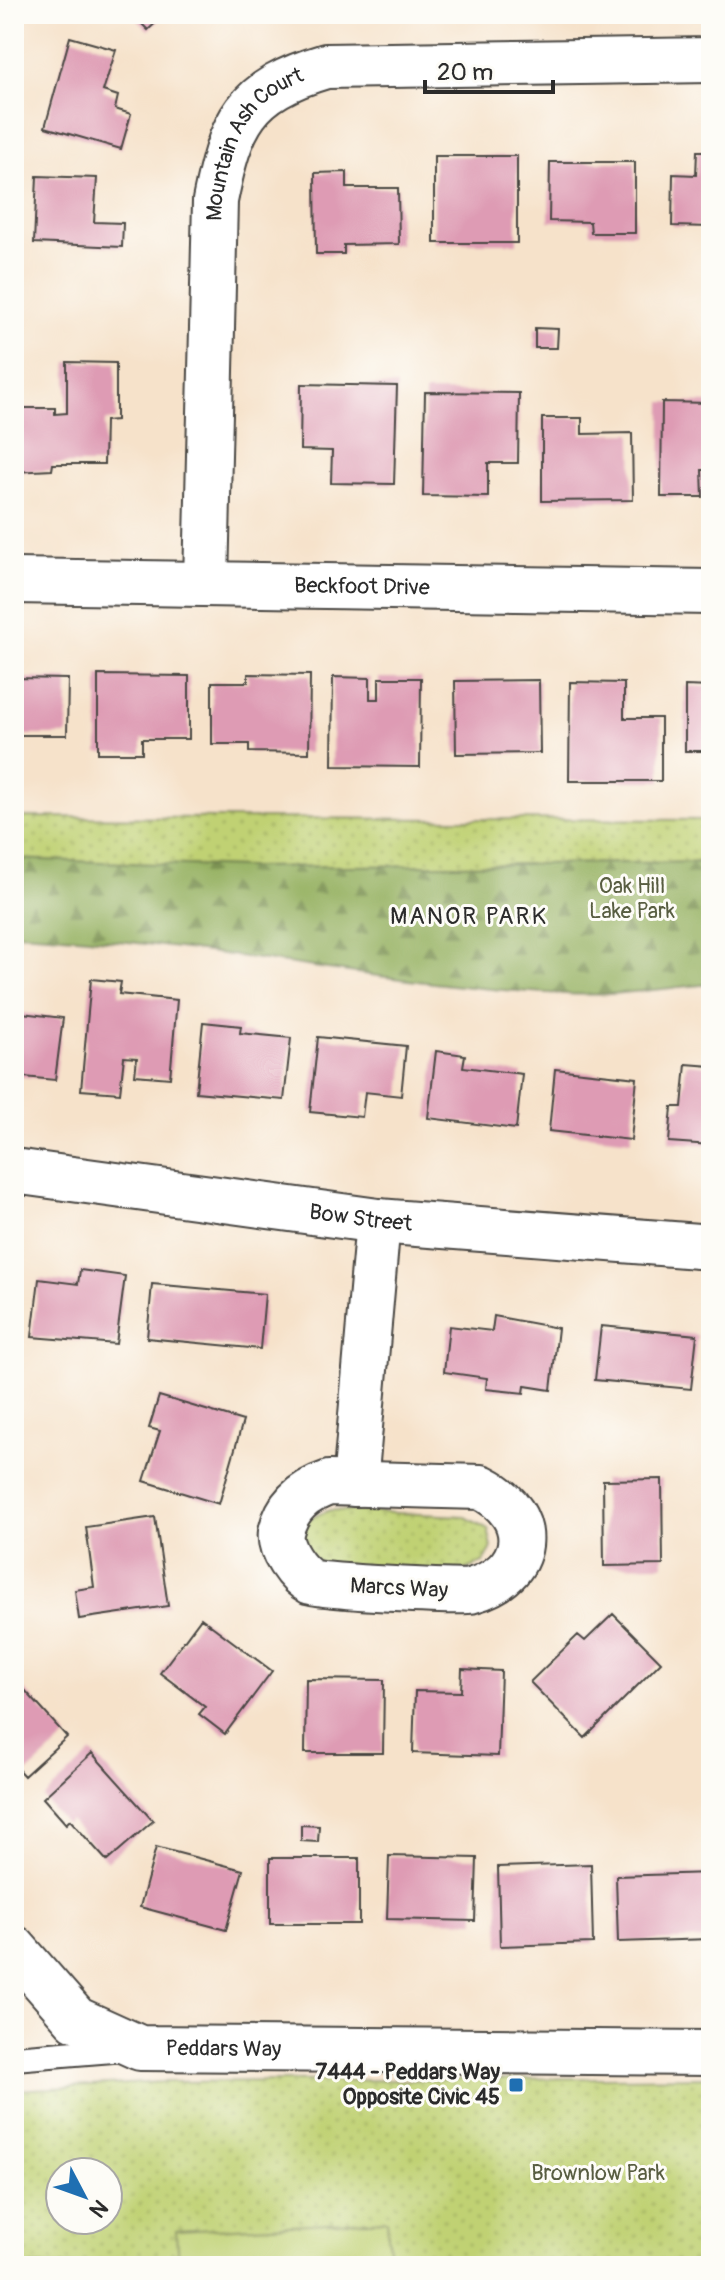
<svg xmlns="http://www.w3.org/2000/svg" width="725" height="2280" viewBox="0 0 725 2280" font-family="Pangolin,sans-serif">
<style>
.grass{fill:url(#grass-dots);stroke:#767e4f;stroke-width:2;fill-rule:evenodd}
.forest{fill:url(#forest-firs);stroke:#626f48;stroke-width:2}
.garden{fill:#c0d173;stroke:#767e4f;stroke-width:2}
.building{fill:#de9bb4}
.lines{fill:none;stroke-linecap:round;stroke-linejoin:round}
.lane-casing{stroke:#494643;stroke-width:28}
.street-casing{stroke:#494643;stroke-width:48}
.lane{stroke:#fff;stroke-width:24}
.street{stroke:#fff;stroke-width:44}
.poi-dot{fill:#1f6fb2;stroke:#fdfcf7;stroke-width:3}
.labels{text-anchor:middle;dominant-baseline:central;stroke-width:6;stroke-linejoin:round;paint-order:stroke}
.street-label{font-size:22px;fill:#2b2b2b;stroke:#fdfcf7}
.park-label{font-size:22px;fill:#585d41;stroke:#fdfcf7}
.poi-label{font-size:22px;font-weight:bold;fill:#2b2b2b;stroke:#fdfcf7;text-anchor:end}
.neighbourhood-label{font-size:24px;letter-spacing:2px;fill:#2b2b2b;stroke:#fdfcf7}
</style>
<defs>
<pattern id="grass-dots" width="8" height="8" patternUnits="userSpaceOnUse" patternTransform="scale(2)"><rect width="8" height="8" fill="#c0d173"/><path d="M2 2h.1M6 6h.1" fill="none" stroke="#a5b464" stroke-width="1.8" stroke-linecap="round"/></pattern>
<pattern id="forest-firs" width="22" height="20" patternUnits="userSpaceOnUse" patternTransform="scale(2)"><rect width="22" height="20" fill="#98b365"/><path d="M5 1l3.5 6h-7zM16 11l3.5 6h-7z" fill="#7c9253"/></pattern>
</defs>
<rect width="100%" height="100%" fill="#fdfcf7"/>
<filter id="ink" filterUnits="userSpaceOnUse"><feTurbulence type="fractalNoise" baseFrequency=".0125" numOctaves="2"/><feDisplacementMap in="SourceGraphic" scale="16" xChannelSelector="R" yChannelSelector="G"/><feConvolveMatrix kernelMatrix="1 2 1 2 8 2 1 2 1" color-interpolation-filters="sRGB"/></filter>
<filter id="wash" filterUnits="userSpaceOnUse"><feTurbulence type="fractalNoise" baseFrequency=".006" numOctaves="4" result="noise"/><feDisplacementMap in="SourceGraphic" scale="32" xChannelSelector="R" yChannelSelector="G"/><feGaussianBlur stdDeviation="1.8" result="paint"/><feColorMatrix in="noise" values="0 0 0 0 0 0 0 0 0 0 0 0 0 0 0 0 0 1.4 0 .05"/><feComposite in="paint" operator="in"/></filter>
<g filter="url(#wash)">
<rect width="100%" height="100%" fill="#f6e2ca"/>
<path class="grass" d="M14,817L711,820V986L14,913Z
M330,1510L464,1516L488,1529L492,1548L483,1563L452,1575L333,1571L297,1546L307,1519Z
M711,2077V2266H14V2090L164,2082ZM60,2172H108V2220H60Z"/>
<path class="forest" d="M14,859L247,867L711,862V984C663,988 613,997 565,994C380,986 199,941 14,933Z"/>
<path class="garden" d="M387,2220L390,2266H178L176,2231Z"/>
<g id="blocks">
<path class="building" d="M132,14H165L148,30Z
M70,37L116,50L103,91L118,96L115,109L131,114L121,149L45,127Z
M697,151H711V227L672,226L673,174L696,175Z
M434,156H517V243H434Z
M550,162H635V233H591L590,222L549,221Z
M347,172V188H398L399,244L344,245V254H316L315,173Z
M37,176L97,178L94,222L123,223L122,247L34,243Z
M535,328L558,329L557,348H535Z
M67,362L116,363V420L105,421L104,464H53L52,470L14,472V408H55V414L67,413Z
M301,384L397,386L394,484L331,483L332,451L300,450Z
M425,392L519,393L518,463H488V497L423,496Z
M662,402L711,403V470H702L703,497H661Z
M542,418H582V434L632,433L633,500L542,501Z
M248,674L310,675L309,753L249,752V744H212V682H248Z
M98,675L189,676V739H142V753H98Z
M333,677L370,678V699H379V678H421L420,767L332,766Z
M14,678L68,679L67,735H14Z
M539,680L540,753L456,754L455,681Z
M570,682L624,683V718H661V781H569Z
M685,686L711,687V751H685Z
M91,979L121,982L119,994L177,1000L170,1078L135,1075L137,1058L124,1057L120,1093L81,1090Z
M14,1012L63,1018L55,1080L14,1076Z
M203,1022L241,1026L240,1033L291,1038L284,1100L196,1092Z
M318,1037L406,1046L401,1096L365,1092L362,1117L310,1112Z
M436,1051L465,1055L463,1067L522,1074L516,1129L428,1118Z
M686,1064L711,1066V1145L669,1142L672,1107H682Z
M555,1069L637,1078L631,1140L549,1131Z
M80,1270L125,1276L116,1344L32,1337L39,1279L78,1284Z
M152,1284L265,1294L260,1349L147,1338Z
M494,1316L558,1328L551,1390L525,1386L524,1393L486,1389L487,1378L444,1372L449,1326L492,1331Z
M601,1326L697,1335L691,1389L595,1380Z
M159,1396L243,1421L219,1504L144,1481L160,1431L149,1428Z
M662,1479L663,1565L604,1566L603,1480Z
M155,1517L168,1606L79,1619L75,1590L94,1587L86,1527Z
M613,1614L661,1662L585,1738L530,1682L578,1635L585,1641Z
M201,1618L272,1671L225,1734L199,1714L205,1707L160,1673Z
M462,1669L501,1671L498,1756L413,1753L415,1691L461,1692Z
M14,1678L67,1737L24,1776L14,1765Z
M306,1679L384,1680L383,1753H305Z
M92,1753L153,1821L107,1861L70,1820L66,1824L43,1798Z
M301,1825L319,1826L318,1842L301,1841Z
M156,1847L243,1870L226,1930L140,1907Z
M389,1856L477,1858L475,1921L387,1919Z
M270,1858H359V1924H270Z
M591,1864L593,1943L500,1946L498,1867Z
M709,1873L710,1939L618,1942L616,1876Z"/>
</g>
</g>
<g filter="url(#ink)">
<use href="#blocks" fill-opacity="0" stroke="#494643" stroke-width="2"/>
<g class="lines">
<g class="lane-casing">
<path id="lane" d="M14,2058L125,2049"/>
</g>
<g class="street-casing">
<g id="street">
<path id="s1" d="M14,581L711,592"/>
<path id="s2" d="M206,583L215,201C231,122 244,90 326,66L711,60"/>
<path id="s3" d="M14,1171L378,1221L711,1247"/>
<path d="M329,1483L481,1487C539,1516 531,1575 470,1591C460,1593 319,1586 311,1582C297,1575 278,1549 281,1532C287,1505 305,1491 329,1483Z"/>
<path d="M355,1484L378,1221"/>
<path id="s4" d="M14,1948L76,2019L140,2048L711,2053"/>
</g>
</g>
<use href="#lane" class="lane"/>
<use href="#street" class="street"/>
</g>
</g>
<rect class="poi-dot" x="508" y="2077" width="16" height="16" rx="4"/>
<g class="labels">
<g class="street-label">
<text stroke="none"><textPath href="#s2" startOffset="454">Mountain Ash Court</textPath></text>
<text stroke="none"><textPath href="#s1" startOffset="348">Beckfoot Drive</textPath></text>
<text stroke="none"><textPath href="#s3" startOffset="350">Bow Street</textPath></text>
<text transform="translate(399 1588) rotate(3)">Marcs Way</text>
<text stroke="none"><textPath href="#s4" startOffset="248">Peddars Way</textPath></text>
</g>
<g class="park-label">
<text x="632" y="886">Oak Hill<tspan x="632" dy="25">Lake Park</tspan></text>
<text x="598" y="2173">Brownlow Park</text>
</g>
<g class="poi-label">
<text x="500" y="2072">7444 - Peddars Way<tspan x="500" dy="25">Opposite Civic 45</tspan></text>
</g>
<g class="neighbourhood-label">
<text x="469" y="916">MANOR PARK</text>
</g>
</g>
<rect width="725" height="2280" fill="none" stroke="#fdfcf7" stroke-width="48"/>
<g transform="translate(84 2196) rotate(131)"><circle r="38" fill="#fdfcf7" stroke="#a9a8a5" stroke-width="2"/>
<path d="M0-6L14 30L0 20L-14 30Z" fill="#1f6fb2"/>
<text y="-12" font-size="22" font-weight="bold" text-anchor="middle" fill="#2b2b2b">N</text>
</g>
<path d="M425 80v12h128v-12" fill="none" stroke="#2b2b2b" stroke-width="4"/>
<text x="437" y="80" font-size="24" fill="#2b2b2b" stroke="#fdfcf7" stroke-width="6" paint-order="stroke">20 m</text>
</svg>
